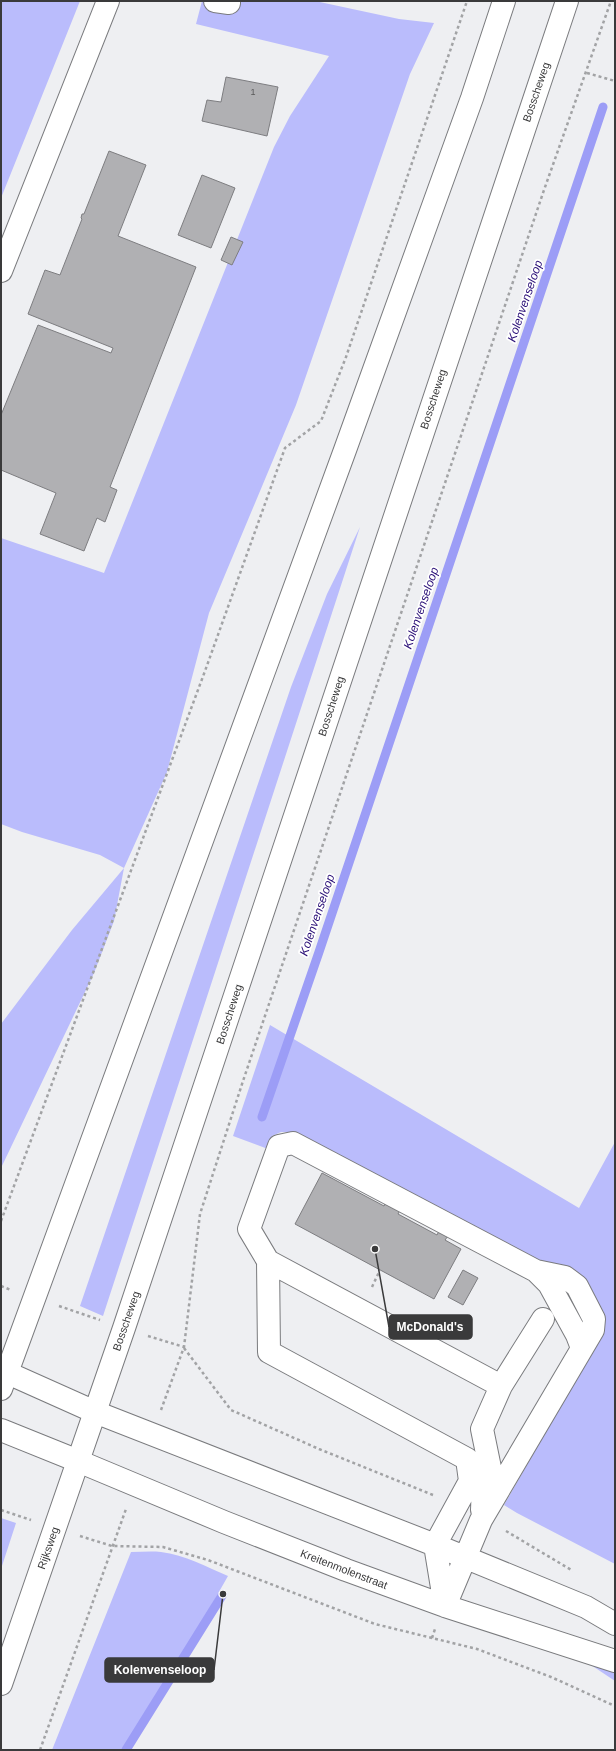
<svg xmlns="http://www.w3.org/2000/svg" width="616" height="1751" viewBox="0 0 616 1751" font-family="Helvetica,sans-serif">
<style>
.green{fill:#babcfc}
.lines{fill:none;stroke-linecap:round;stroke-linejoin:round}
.stream{stroke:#9c9df6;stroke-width:9}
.building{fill:#b0b0b3;stroke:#7d7d80}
.minor-casing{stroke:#7a7b7e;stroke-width:24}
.major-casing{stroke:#7a7b7e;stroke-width:24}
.path{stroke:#a2a3a5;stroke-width:2.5;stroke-dasharray:3 3;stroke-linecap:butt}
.minor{stroke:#fff;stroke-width:22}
.major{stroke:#fff;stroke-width:22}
.labels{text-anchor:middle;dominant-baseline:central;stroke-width:3.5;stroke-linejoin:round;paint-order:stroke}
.number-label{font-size:9px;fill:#585859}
.street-label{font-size:11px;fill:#3a3a3b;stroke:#fff}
.water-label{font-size:12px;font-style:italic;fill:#280d76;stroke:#fff}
.leader{fill:none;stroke:#3a3a3b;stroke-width:1.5}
.callout-dot{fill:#3a3a3b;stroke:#fff;stroke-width:1.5}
.callout{fill:#3a3a3b;stroke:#3a3a3b;stroke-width:1.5}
.callout-label{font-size:12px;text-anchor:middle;font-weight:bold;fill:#fff}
</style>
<rect width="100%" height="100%" fill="#eeeff2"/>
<path class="green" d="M1,1H80L1,198Z
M202,1H315L399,19L434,23L410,74L296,405L209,613L167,772L124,868L114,921L94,973L1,1168V1024L72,930L124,868L100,855L22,832L1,824V538L104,573L274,147L290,116L329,56L196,24Z
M360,527L103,1316L80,1306L291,687L327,594Z
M270,1025L579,1208L615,1142V1564L517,1513L504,1505L552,1421L603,1324L551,1267L291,1132H281L272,1136L268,1149L233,1136Z
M1,1518L16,1523L1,1569Z
M131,1552C141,1552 151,1551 161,1552C185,1555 207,1567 228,1576L129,1750H52Z
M588,1663L615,1673V1681Z"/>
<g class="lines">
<path class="stream" d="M262,1117L319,952L603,107
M126,1750L223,1594"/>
</g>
<path class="building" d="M226,77L278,87L267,136L202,121L207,100L221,102Z
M109,151L146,165L118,236L196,267L110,487L117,490L105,522L97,518L84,551L40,534L56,493L1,470V415L38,325L111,353L113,348L28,314L45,270L60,275L82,219L81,218L82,214H84Z
M202,175L235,188L211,248L178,235Z
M231,237L243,242L232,265L221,260Z
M322,1173L384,1206L386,1202L400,1210L398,1214L437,1235L439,1231L448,1236L445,1240L461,1249L434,1299L295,1224Z
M463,1270L478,1278L463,1305L448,1297Z"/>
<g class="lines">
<g class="minor-casing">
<path id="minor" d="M215,1L229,3
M1,271L108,1
M293,1143L536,1271L565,1277L577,1286L594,1319L593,1330L481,1520L445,1606L435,1545L470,1481L467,1459L269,1352L268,1261L249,1229L279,1146Z
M268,1261L501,1386
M536,1271L549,1284L577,1335L582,1348
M95,1412L435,1545L586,1607L615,1624
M78,1461L224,1522L346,1570L445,1606L615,1661
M482,1510L483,1486L490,1468L482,1429L501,1386L543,1319"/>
</g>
<g class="major-casing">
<path id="major" d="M1,1370L95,1412
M1,1389L345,450L472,98L504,1
M1,1430L78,1461
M1,1684L124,1328L567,1"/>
</g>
<path class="path" d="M587,73L615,81
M1,1221L205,671L285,448L321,421L346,357L467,1
M1,1286L11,1290
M372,1287L380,1270
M59,1306L100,1320
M148,1336L184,1347
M184,1348L231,1410L319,1449L433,1495
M161,1410L184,1347L200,1214L243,1081L544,190L611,1
M1,1510L31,1520
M506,1531L573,1571
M80,1536L112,1546L163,1547L208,1560L375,1624L477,1649L551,1677L615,1706
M432,1638L435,1629
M40,1750L126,1509"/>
<use href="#minor" class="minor"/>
<use href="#major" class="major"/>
</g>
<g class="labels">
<g class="number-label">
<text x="253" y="92">1</text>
</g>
<g class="street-label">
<text transform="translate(536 92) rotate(-71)">Bosscheweg</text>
<text transform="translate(433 399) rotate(-72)">Bosscheweg</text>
<text transform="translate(331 706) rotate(-72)">Bosscheweg</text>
<text transform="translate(229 1014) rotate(-72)">Bosscheweg</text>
<text transform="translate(126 1321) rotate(-71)">Bosscheweg</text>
<text transform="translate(48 1548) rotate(-71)">Rijksweg</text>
<text transform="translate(344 1569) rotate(21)">Kreitenmolenstraat</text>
</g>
<g class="water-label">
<text transform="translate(525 301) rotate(-71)">Kolenvenseloop</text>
<text transform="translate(421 608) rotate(-71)">Kolenvenseloop</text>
<text transform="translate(317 915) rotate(-71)">Kolenvenseloop</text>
</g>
</g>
<path class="leader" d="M375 1249L389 1327M223 1594L214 1670"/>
<g class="callout-dot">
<circle cx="375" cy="1249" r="4"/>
<circle cx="223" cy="1594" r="4"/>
</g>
<g class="callout">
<rect x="389" y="1315" width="83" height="24" rx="4"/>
<rect x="105" y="1658" width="109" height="24" rx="4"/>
</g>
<g class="callout-label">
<text x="430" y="1331">McDonald's</text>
<text x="160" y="1674">Kolenvenseloop</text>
</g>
<rect width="616" height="1751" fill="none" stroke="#3a3a3b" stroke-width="4"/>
</svg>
